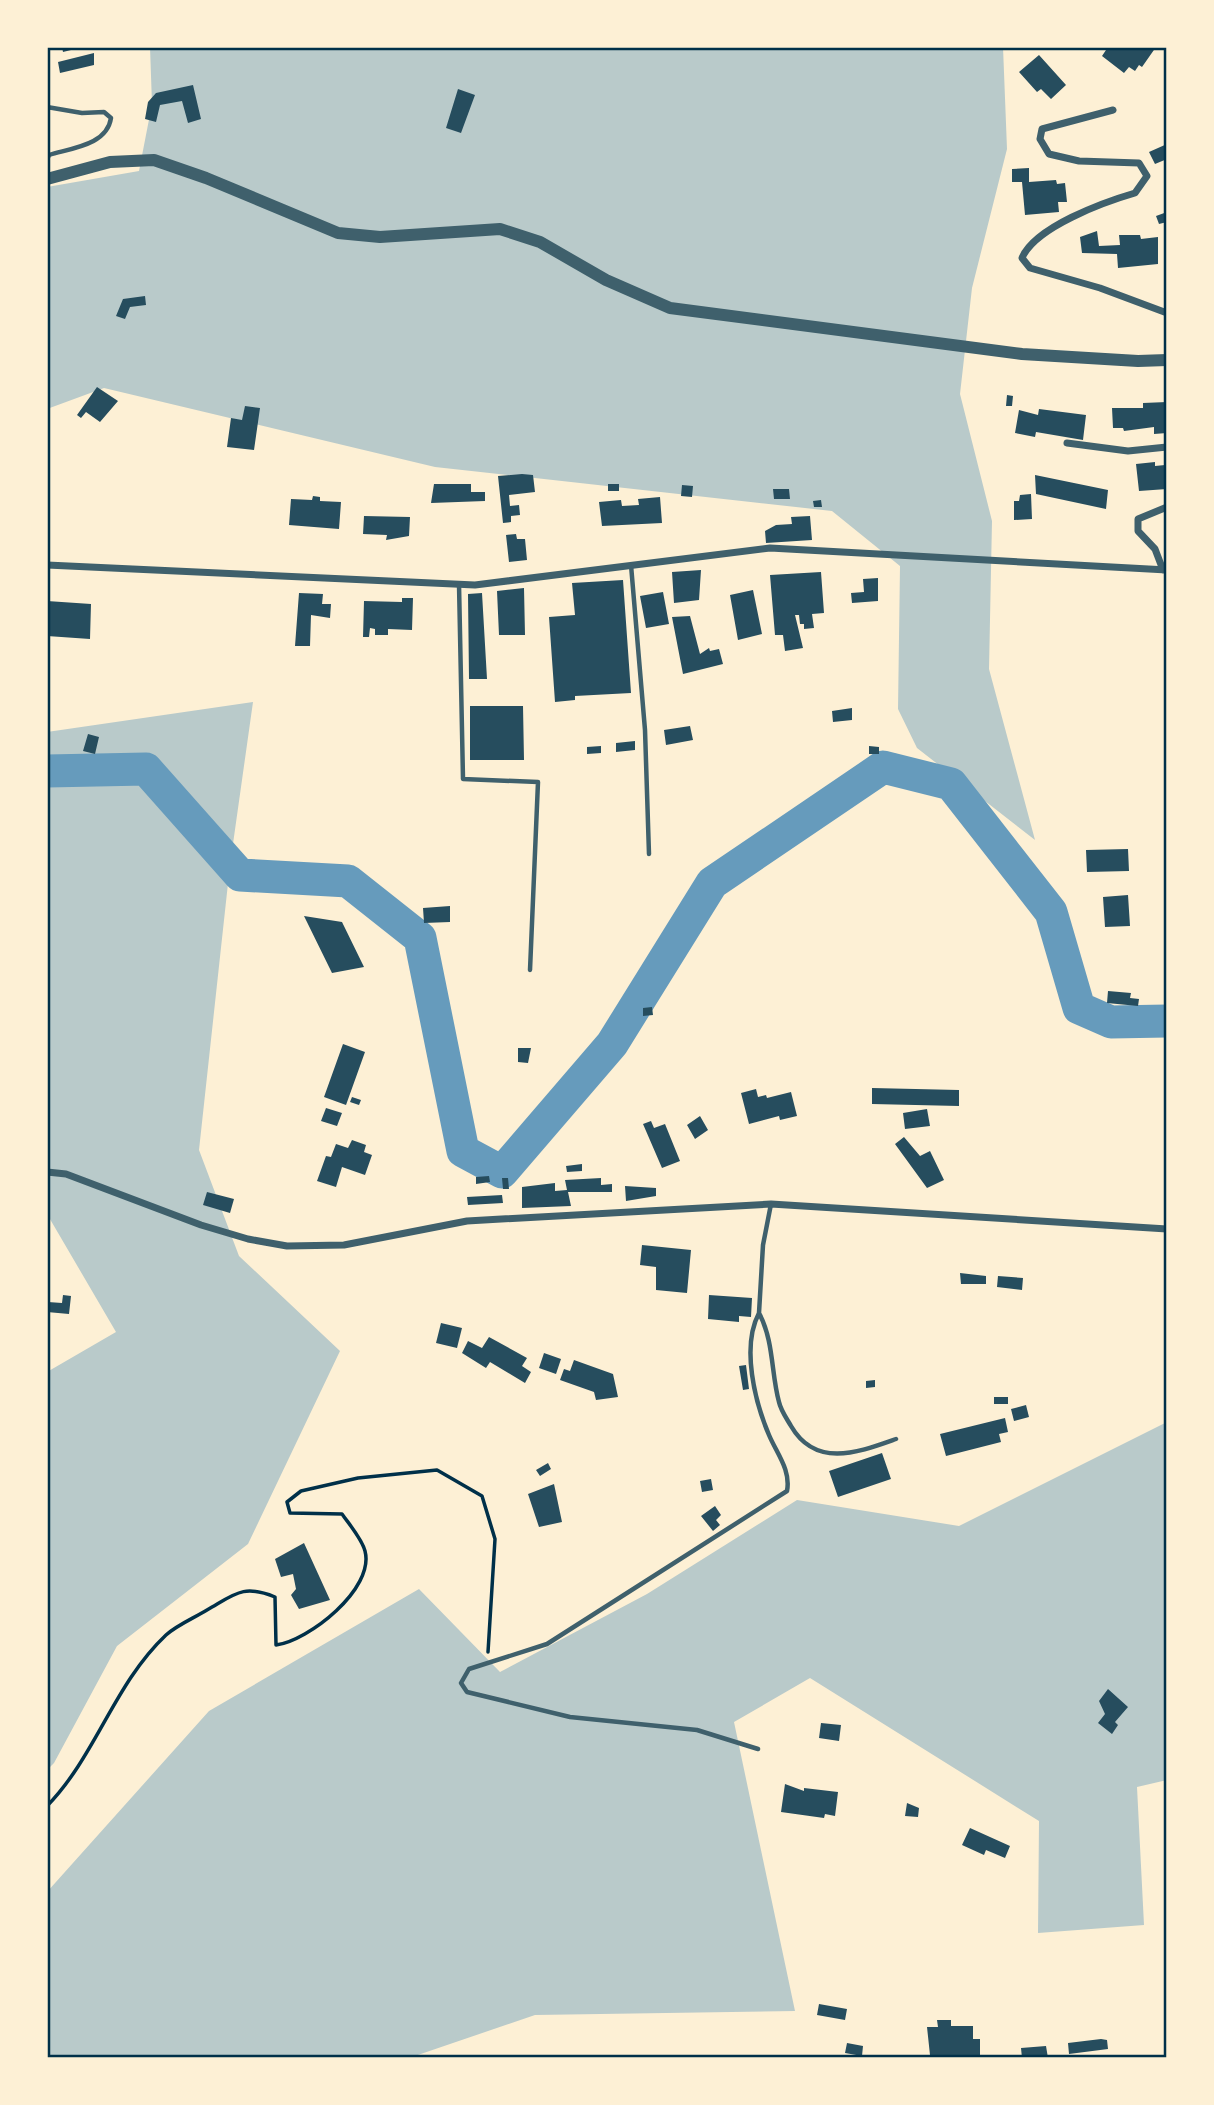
<svg xmlns="http://www.w3.org/2000/svg" width="1214" height="2105" viewBox="0 0 1214 2105" font-family="'Public Sans',sans-serif">
<style>
.green{fill:#b9caca}
.lines{fill:none;stroke-linecap:round;stroke-linejoin:round}
.river{stroke:#669bbc;stroke-width:33}
.building{fill:#264d5e}
.path{stroke:#003049;stroke-width:3.5}
.service{stroke:#3f606c;stroke-width:4.5}
.minor{stroke:#3f606c;stroke-width:7}
.tertiary{stroke:#3f606c;stroke-width:12}
.neatline{fill:none;stroke:#003049;stroke-width:2.5}
</style>
<rect width="100%" height="100%" fill="#fdf0d5"/>
<path class="green" d="M150,47H1003L1007,149L972,288L960,394L992,521L989,669L1035,840L917,748L898,709L900,566L832,511L435,467L104,388L47,409V187L139,171L152,104Z
M253,702L230,865L199,1150L239,1256L340,1351L248,1544L117,1646L54,1763L47,1770V1372L116,1332L47,1214V732Z
M1167,1422V1780L1137,1787L1144,1925L1038,1933L1039,1821L810,1678L734,1722L795,2011L535,2015L409,2058H61L47,2054V1892L209,1711L419,1589L500,1672L647,1594L797,1500L959,1526Z"/>
<g class="lines">
<path class="river" d="M47,771L146,769L240,875L348,881L420,938L463,1151L502,1172L612,1044L712,883L883,767L951,784L1051,912L1079,1008L1111,1022L1167,1021"/>
</g>
<path class="building" d="M62,47H79V48L63,52Z
M1108,47H1156L1142,67L1139,65L1135,71L1129,67L1124,73L1102,56Z
M94,53V65L60,73L58,62Z
M1039,55L1066,85L1051,99L1041,89L1037,92L1019,72Z
M193,85L201,119L188,123L182,101L160,105L156,122L145,119L148,102L156,93Z
M458,89L475,95L461,133L446,128Z
M1167,144V159L1155,164L1149,152Z
M1029,168V182L1056,180L1057,184L1065,183L1067,202H1058L1059,212L1025,215L1022,182H1012V169Z
M1167,212V222L1159,224L1156,216Z
M1097,231L1099,246L1120,245L1119,235H1140L1141,239L1158,237V264L1118,268L1117,254L1082,253L1080,237Z
M145,296L146,305L130,307L125,319L116,316L123,299Z
M97,387L118,401L100,422L86,412L81,418L77,415Z
M1007,395L1013,396L1012,406H1006Z
M1167,402V433L1154,434V427L1124,431L1123,428H1113L1112,408H1143V403Z
M245,406L260,408L254,450L227,447L231,418L242,420Z
M1039,409L1086,415L1083,440L1036,432L1035,437L1015,433L1019,410L1038,415Z
M1155,462V466L1165,465L1167,489L1139,491L1136,464Z
M522,474L533,475L535,492L509,495L510,506L519,505L520,515L511,516V522L503,523L498,476Z
M1035,475L1108,490L1106,509L1036,494Z
M434,484H471V492H485V501L431,503Z
M608,484H619V491H608Z
M682,485L693,486L692,497L681,496Z
M773,489H789L790,499H774Z
M1031,494L1032,519L1014,520V501H1019L1020,495Z
M313,496L320,497V501L341,502L339,529L289,525L291,499L312,500Z
M660,497L662,523L602,526L599,502L621,500L622,506L639,505L638,499Z
M821,500L822,507H814L813,501Z
M364,516L410,517L409,536L386,540L387,535L363,534Z
M810,516L812,540L766,543L765,531L776,525L792,524L791,517Z
M516,534L517,539H525L527,560L509,562L506,535Z
M701,570L699,600L674,603L672,572Z
M821,572L824,613L812,614L814,628L804,629V624H800L799,615H795L803,648L785,651L783,635H775L770,575Z
M878,578V601L852,603L851,593L864,592L863,579Z
M623,580L631,693L575,696V700L555,702L549,617L575,615L572,583Z
M524,588L525,635H499L497,591Z
M753,590L762,634L738,640L730,595Z
M663,592L669,624L646,628L640,596Z
M299,593L323,594L322,604H331L330,618L311,615L310,646H295Z
M482,593L487,679H469L468,594Z
M402,598H413L412,630L388,629V635H375V629L370,628L369,637H363L364,601L402,602Z
M47,601L91,604L90,639L47,636Z
M690,616L700,654L709,648L710,651L719,649L723,664L683,674L672,617Z
M470,706H523L524,760H470Z
M852,708V720L833,722L832,711Z
M690,726L693,740L666,745L664,730Z
M88,734L99,737L95,754L83,751Z
M635,741V750L616,752V743Z
M601,746V753L587,754V747Z
M869,746L879,747V754H869Z
M1128,849L1129,871L1087,872L1086,850Z
M1128,895L1130,926L1105,927L1103,897Z
M450,906V922L424,923L423,908Z
M304,916L342,922L364,967L332,973Z
M1108,991L1131,993L1130,998L1139,999L1138,1006L1107,1003Z
M652,1007L653,1015L643,1016V1008Z
M343,1044L365,1052L346,1105L324,1097Z
M518,1048H531L528,1063L518,1062Z
M872,1088L959,1090V1106L872,1104Z
M756,1089L758,1097L766,1095L767,1098L791,1092L797,1116L780,1120L779,1116L749,1124L741,1093Z
M352,1097L361,1100L359,1105L350,1102Z
M326,1108L342,1113L337,1126L321,1121Z
M927,1109L930,1126L905,1129L903,1113Z
M700,1116L708,1130L695,1139L687,1125Z
M651,1121L654,1128L665,1124L680,1161L662,1168L643,1124Z
M904,1137L920,1156L930,1151L944,1180L927,1188L895,1144Z
M352,1140L366,1145L364,1152L372,1155L365,1175L342,1167L336,1187L317,1181L326,1156L331,1157L336,1144L348,1148Z
M582,1164V1171L567,1172L566,1166Z
M489,1176L490,1182L476,1184V1177Z
M502,1178H508L509,1189H503Z
M601,1178V1185L612,1184V1192H568L571,1206L522,1208V1187L555,1183V1191L567,1190L565,1180Z
M625,1186L656,1188V1196L626,1201Z
M207,1192L234,1199L230,1213L203,1205Z
M502,1195L503,1203L468,1205L467,1197Z
M642,1245L691,1250L687,1293L656,1290V1267L640,1265Z
M960,1273L986,1276V1284H961Z
M998,1276L1023,1278L1022,1290L997,1287Z
M63,1295L71,1296L69,1314L47,1312L48,1302L62,1303Z
M709,1295L752,1298L751,1317L739,1316V1322L708,1319Z
M441,1323L462,1328L457,1348L436,1343Z
M489,1337L527,1358L522,1366L531,1372L525,1383L490,1362L486,1368L462,1353L468,1341L482,1348Z
M544,1353L561,1359L556,1374L539,1368Z
M574,1360L613,1374L618,1397L596,1400L594,1392L560,1380L564,1369L570,1371Z
M746,1365L749,1389L743,1390L739,1366Z
M875,1380V1387L866,1388V1381Z
M994,1397H1008V1404H994Z
M1026,1405L1029,1417L1014,1421L1011,1409Z
M1005,1418L1008,1432L999,1434L1001,1442L946,1456L940,1434Z
M882,1453L891,1479L838,1497L829,1471Z
M548,1463L551,1469L540,1476L536,1470Z
M711,1479L713,1490L702,1492L700,1481Z
M554,1484L562,1522L539,1527L528,1494Z
M715,1506L721,1515L716,1520L720,1525L713,1531L701,1516Z
M304,1543L330,1600L299,1609L291,1595L296,1589L293,1574L281,1577L275,1559Z
M1108,1689L1128,1707L1115,1722L1118,1725L1112,1734L1098,1723L1105,1714L1099,1701Z
M821,1723L841,1725L839,1741L819,1738Z
M785,1784L804,1791V1788L838,1792L835,1816L825,1814L824,1818L781,1812Z
M907,1803L919,1808L918,1817L905,1816Z
M970,1828L1010,1846L1005,1858L986,1850L984,1855L962,1845Z
M819,2004L847,2009L845,2020L817,2015Z
M937,2020H951V2026H973V2039H980V2056L930,2055L927,2027H938Z
M1101,2039L1107,2040L1108,2049L1069,2054L1068,2043Z
M847,2043L863,2046L862,2056L845,2053Z
M1046,2046L1048,2058H1022L1021,2048Z"/>
<g class="lines">
<path class="path" d="M47,1806C96,1756 114,1684 166,1635C177,1625 194,1618 207,1610C235,1594 243,1584 275,1597L276,1645C308,1641 375,1589 365,1551C362,1539 349,1524 342,1514L290,1513L287,1502L301,1491L358,1478L437,1470L482,1496L495,1539L488,1652"/>
<path class="service" d="M47,107L82,113L104,112L111,118C107,145 72,148 49,155L47,160
M631,565L645,730L649,854
M459,584L463,779L538,782L530,970
M759,1313C774,1341 771,1373 779,1402C781,1411 787,1419 791,1426C816,1469 859,1452 896,1439
M758,1749L697,1730L570,1717L467,1692L461,1683L469,1669L547,1644L787,1491C791,1470 777,1454 769,1435C755,1402 741,1347 759,1313L763,1245L771,1204"/>
<path class="minor" d="M1113,110L1042,129L1040,139L1049,154L1079,161L1139,163L1147,176L1135,193C1104,202 1035,227 1022,258L1030,268L1100,288L1167,313
M1067,443L1128,451L1167,447
M47,565L475,585L770,548L1167,570
M1163,570L1155,549L1138,531V519L1167,507
M47,1172L66,1174L201,1225L248,1239L287,1246L344,1245L467,1221L771,1204L1167,1229"/>
<path class="tertiary" d="M47,179L110,162L154,160L206,178L338,233L380,237L500,229L540,242L606,280L670,308L1022,354L1138,361L1167,360"/>
</g>
<rect width="1214" height="2105" fill="none" stroke="#fdf0d5" stroke-width="98"/>
<rect x="49" y="49" width="1116" height="2007" class="neatline"/>
</svg>
